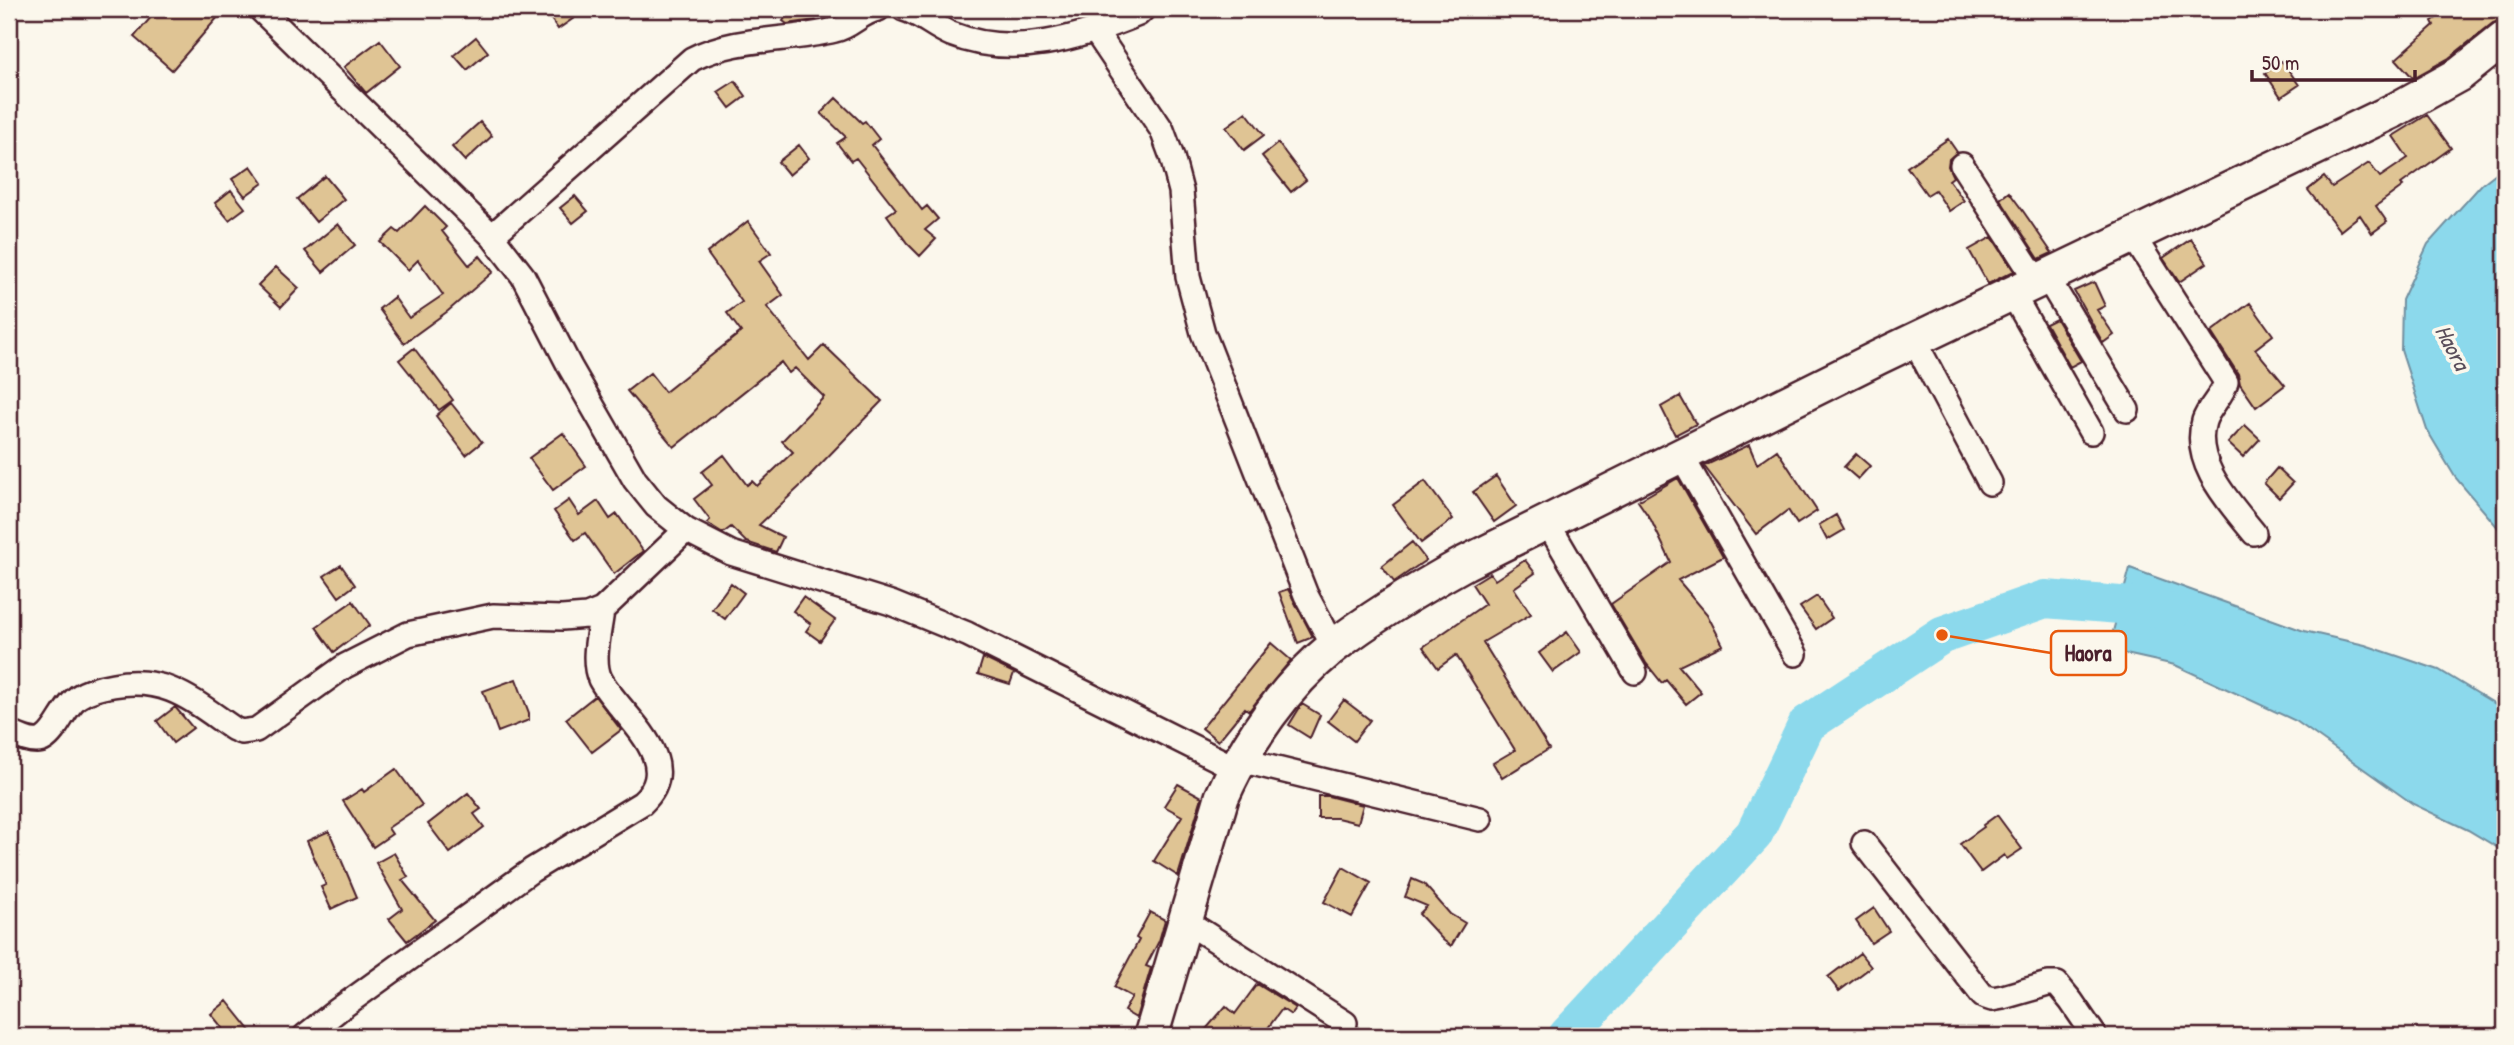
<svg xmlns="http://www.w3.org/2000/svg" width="2514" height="1045" viewBox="0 0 2514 1045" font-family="'Patrick Hand',sans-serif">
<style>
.water{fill:#8cd9ec;stroke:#728f9f;stroke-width:2}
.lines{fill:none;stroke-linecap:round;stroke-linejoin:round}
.river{stroke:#8cd9ec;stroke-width:38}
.building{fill:#dfc494;stroke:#4a1f2b;stroke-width:2}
.street-casing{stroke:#4a1f2b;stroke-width:28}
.secondary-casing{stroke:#4a1f2b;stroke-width:38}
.street{stroke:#fbf7ec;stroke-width:23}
.secondary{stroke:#fbf7ec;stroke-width:33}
.labels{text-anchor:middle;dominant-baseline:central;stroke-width:7;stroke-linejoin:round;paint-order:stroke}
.water-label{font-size:23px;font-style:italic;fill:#5a4e5b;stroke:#fbf7ec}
.leader{fill:none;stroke:#e8590c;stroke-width:2.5}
.callout-dot{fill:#e8590c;stroke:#fbf7ec;stroke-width:2.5}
.callout{fill:#fbf7ec;stroke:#e8590c;stroke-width:2.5}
.callout-label{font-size:23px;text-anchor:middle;font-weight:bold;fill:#4a1f2b}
</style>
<rect width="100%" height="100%" fill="#fbf7ec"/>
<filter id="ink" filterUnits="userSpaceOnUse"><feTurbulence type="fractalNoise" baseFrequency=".0143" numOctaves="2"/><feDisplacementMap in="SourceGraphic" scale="14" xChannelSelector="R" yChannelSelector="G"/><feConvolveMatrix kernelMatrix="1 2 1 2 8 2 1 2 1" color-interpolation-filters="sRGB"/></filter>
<g filter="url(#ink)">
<path class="water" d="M2505,166V536L2455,477L2427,430L2401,350L2402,300L2428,244L2482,184Z
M2130,568L2304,631L2365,645L2439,670L2502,708L2505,710V852L2468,830L2413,804L2296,721L2175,665L2108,650Z"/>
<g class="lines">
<path class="river" d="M1567,1036L1754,834L1807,724L1942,635L2045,599L2158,608L2171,613"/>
</g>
<path class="building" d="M158,9H225L172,70L134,37Z
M544,9H587L558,29Z
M791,9H822L815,20L787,24L783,21Z
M2451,9H2505V19L2493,23L2449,58L2413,78L2396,59L2434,25L2432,21Z
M476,37L488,52L467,70L454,55Z
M380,40L400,66L366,93L344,67Z
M2282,61L2299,85L2281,97L2265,73Z
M735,81L746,96L730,108L718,92Z
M836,98L862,123L865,121L879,139L872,145L922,210L927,206L938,219L925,230L936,239L920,256L907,243L887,215L896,209L856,158L851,161L837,143L846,137L821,113Z
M1246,112L1264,135L1244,150L1226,127Z
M2427,115L2451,148L2401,184L2403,186L2376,206L2387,222L2372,233L2360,215L2340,231L2308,190L2324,177L2332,187L2369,163L2380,177L2408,158L2393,136Z
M480,122L492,136L465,161L452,147Z
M1948,139L1957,152L1949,159L1948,166L1953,177L1949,180L1964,201L1949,211L1935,190L1927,195L1907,167Z
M1278,143L1306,180L1291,192L1262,156Z
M799,145L809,158L789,175L778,162Z
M251,166L263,183L245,196L232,179Z
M325,176L344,199L316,222L297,199Z
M231,190L245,208L229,220L215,203Z
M2009,192L2023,211L2052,253L2039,259L2000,199Z
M575,196L588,211L573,223L560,208Z
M425,206L446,227L442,231L469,265L480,256L493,272L448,311L404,343L379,309L394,297L409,318L443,295L418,260L408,270L380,242L394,229L399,233Z
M748,221L771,253L759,261L783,295L767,307L809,360L824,345L882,401L810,475L811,476L759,525L783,537L776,552L746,542L731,527L723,533L707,523L710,520L694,499L712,485L702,472L724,455L747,485L752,481L757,486L793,452L782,441L824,397L795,368L789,373L781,362L674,447L627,391L650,373L665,392L741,332L727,313L742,302L707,253Z
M338,224L355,245L323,272L305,251Z
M1992,237L2014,271L1988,284L1969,250Z
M2191,239L2207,263L2179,282L2163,258Z
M276,267L299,288L281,307L258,285Z
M2094,282L2105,306L2097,310L2114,335L2103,343L2074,291Z
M2250,303L2273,335L2255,349L2285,385L2256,407L2240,384L2238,374L2211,332Z
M2056,319L2081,361L2070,367L2046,324Z
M414,348L453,400L439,410L399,360Z
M1680,396L1696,424L1675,435L1661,407Z
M451,403L482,442L466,455L436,416Z
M2245,425L2260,439L2243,457L2228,443Z
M563,433L586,466L553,490L529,458Z
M1749,445L1757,464L1777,450L1817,511L1797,524L1788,510L1756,534L1704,466Z
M1856,454L1870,466L1858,479L1844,467Z
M2277,468L2293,483L2279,498L2264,483Z
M1496,476L1516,506L1494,522L1473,492Z
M1678,478L1723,557L1678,580L1707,614L1723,645L1679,666L1701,692L1686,704L1666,680L1662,683L1646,663L1611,604L1671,562L1651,520L1638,501Z
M1425,481L1453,519L1421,543L1393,505Z
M569,500L579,515L598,501L610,519L617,514L643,551L614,574L585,533L575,540L554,511Z
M1836,515L1844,530L1827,540L1819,525Z
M1412,542L1426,560L1394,582L1382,566Z
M1525,560L1535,573L1514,588L1531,614L1483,642L1549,749L1502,778L1493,763L1515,750L1456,655L1438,668L1423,647L1485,604L1472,584L1490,573L1495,580Z
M341,565L355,585L339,597L324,576Z
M731,583L744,593L725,619L712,609Z
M1288,589L1313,637L1298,643L1279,592Z
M1817,596L1832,618L1816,629L1800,607Z
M803,597L835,620L820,641L806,631L811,624L793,611Z
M353,601L370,625L334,652L316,627Z
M1567,632L1581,652L1553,672L1539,653Z
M1271,643L1291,660L1249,711L1245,708L1218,741L1202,728Z
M983,658L1014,673L1010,684L978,674Z
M516,679L529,713V720L498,732L483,691Z
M595,696L621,730L592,752L566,719Z
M1344,700L1370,720L1354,741L1328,721Z
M1302,704L1320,715L1310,738L1289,725Z
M175,707L193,728L173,743L157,721Z
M396,769L422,805L388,828L392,834L373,847L343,801L362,789L364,792Z
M1178,784L1202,797L1178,876L1154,861L1182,816L1164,806Z
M468,793L481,809L474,814L484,827L450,853L428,824Z
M1318,796H1328L1363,805L1358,823L1337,818H1318Z
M1997,815L2022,849L2007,859L2004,855L1981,872L1960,844L1984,827L1983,825Z
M329,831L357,897L331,909L321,887L326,885L307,841Z
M394,853L408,877L402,880L435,920L407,941L389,919L402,909L376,863Z
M1343,867L1371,883L1352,917L1324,902Z
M1412,879L1424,884L1450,914L1465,923L1451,946L1443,940L1419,914L1427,906L1405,897Z
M1874,908L1889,931L1871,943L1856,921Z
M1150,912L1165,920L1159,941L1146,966L1151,968L1136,1018L1124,1011L1132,997L1114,987L1139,940L1136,938Z
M1860,953L1871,967L1839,991L1828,977Z
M1257,984L1296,1008L1291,1015L1282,1009L1262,1036H1200L1226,1006L1235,1014Z
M227,1001L255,1036H229L211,1014Z"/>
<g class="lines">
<g class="street-casing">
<path id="street" d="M260,9L492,236L523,276L570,367L635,480L656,506L686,530L731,553L891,603L967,634L1235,768
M904,9C921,14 934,27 951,34C1013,59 1080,38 1138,14L1143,9
M1096,32L1162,130L1172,157L1181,191L1188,277L1203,333L1306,595L1334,647
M1962,165L2037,281
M492,236L692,59C738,36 786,42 835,30C851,27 861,12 878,9
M2133,236L2226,382C2222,397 2209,406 2204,421C2191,463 2230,503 2254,533
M2047,277L2127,410
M2012,293L2091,432
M1914,340L1990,483
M1681,455L1795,654
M1547,522L1635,672
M9,732C17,736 35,745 44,739C57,731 64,707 78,697C88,690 101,687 113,685C166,675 193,701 234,729L241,732L256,730L345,666L408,634L493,616L562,618L587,616L602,610L686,530
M1240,760L1480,819
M1864,843L1983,996L1992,999L2003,997L2048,984H2057L2071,1001L2095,1036
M1184,920L1345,1023
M305,1036L338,1010L532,870L642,803C688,760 618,714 600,679C591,660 600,630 602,610"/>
</g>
<g class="secondary-casing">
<path id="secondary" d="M1151,1036L1222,797C1247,741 1285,686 1333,647C1374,615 1420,588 1465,563L1879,357L2395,110L2460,74L2505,38"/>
</g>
<use href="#street" class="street"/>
<use href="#secondary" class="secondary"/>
</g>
</g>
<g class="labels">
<g class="water-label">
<text transform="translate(2453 347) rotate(62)">Haora</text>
</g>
</g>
<path class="leader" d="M1942 635L2051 653"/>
<circle class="callout-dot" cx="1942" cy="635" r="7"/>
<rect class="callout" x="2051" y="631" width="75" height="44" rx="7"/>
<g class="callout-label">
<text x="2088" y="661">Haora</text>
</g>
<rect width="2514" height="1045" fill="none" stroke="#fbf7ec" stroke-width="35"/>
<rect x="18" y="18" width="2479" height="1010" fill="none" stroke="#4a1f2b" stroke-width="2.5" filter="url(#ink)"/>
<path d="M2252 70v10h163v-10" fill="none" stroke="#4a1f2b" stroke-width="3.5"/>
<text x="2262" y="70" font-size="21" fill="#4a1f2b" stroke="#fbf7ec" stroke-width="5" paint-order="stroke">50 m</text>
</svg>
